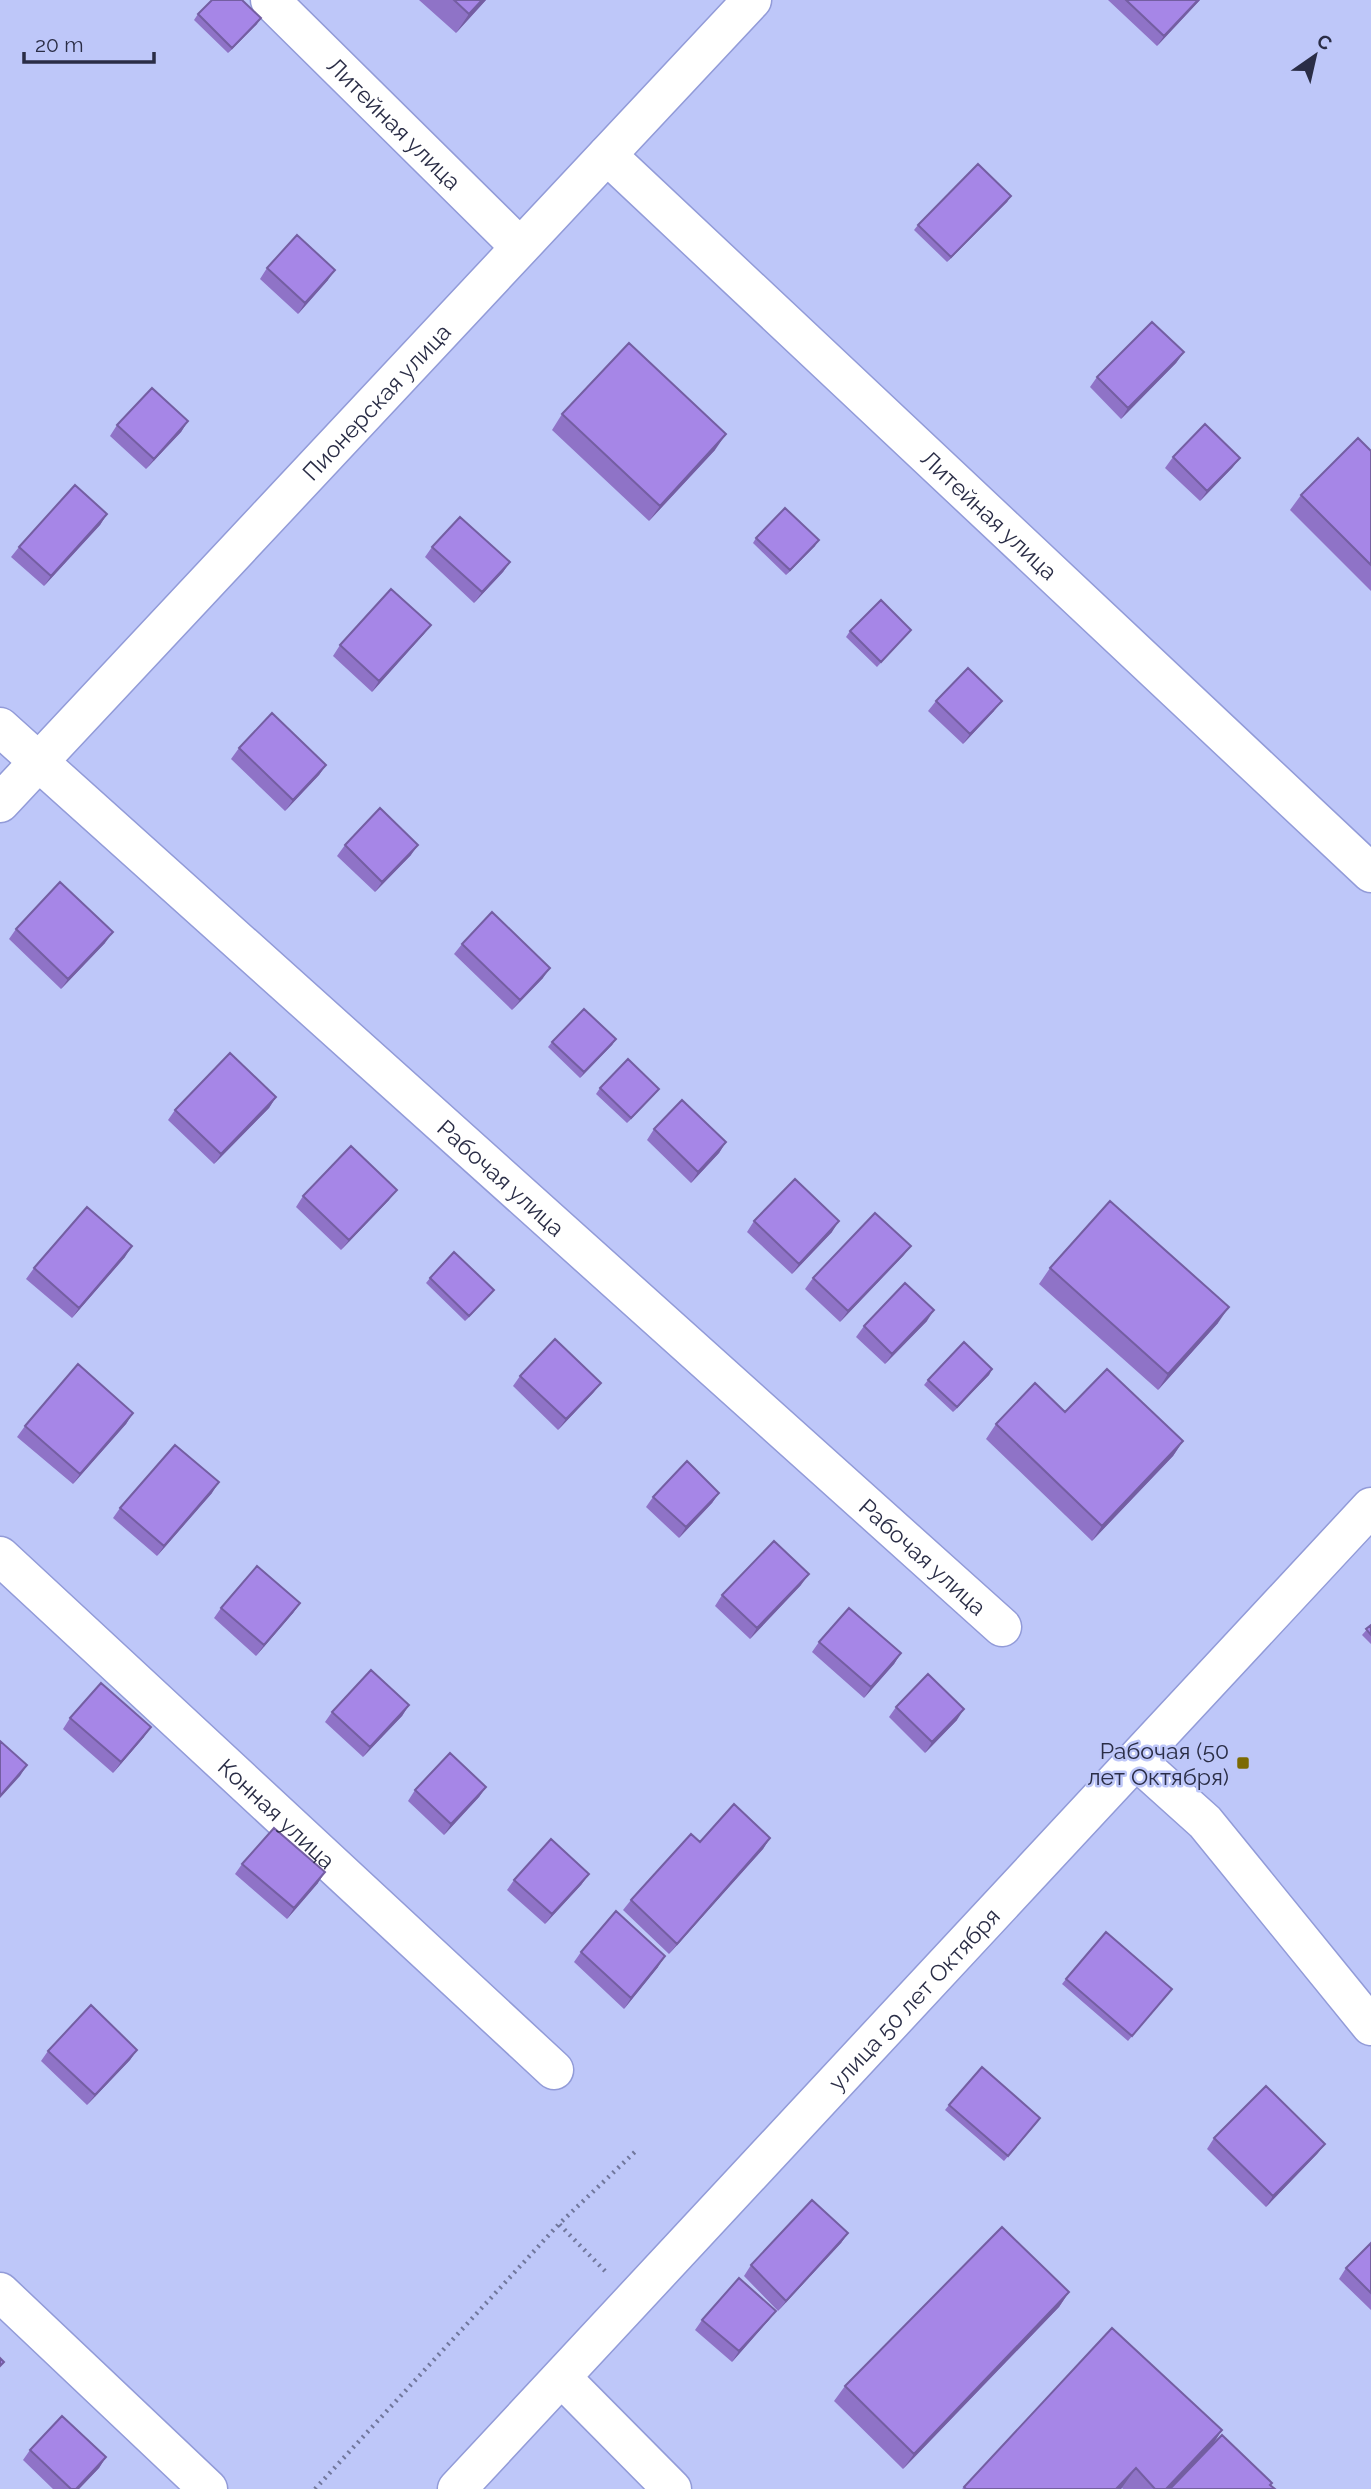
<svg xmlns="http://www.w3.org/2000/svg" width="1371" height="2489" viewBox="0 0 1371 2489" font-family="Raleway,sans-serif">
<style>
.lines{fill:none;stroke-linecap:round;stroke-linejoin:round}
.street-casing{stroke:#929bd8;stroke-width:41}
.secondary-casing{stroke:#929bd8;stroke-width:41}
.path{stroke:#71779c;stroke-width:4.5;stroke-dasharray:2 5;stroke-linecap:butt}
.street{stroke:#fff;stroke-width:38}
.secondary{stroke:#fff;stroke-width:38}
.wall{fill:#8f73c7}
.shaded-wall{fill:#745ea2}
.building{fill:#a686e7;stroke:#745ea2;stroke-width:2}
.poi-dot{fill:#7c6a02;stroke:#bec7f9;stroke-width:2.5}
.labels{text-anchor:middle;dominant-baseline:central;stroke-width:5;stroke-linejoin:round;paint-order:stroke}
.street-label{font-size:23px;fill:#2a2d46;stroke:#bec7f9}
.poi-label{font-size:23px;fill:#2a2d46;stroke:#bec7f9;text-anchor:end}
</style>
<rect width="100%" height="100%" fill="#bec7f9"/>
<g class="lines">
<g class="street-casing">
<g id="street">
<path id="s1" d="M270,0L520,247"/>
<path id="s2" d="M607,155L1371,873"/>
<path id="s3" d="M0,727L1002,1627"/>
<path id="s4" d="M0,803L752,0"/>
<path id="s5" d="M0,1556L554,2070"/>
<path d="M1136,1760L1205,1822L1371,2026"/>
</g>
</g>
<g class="secondary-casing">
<g id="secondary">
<path d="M0,2292L208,2489"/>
<path d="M562,2378L672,2489"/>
<path id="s6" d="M457,2489L1371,1507"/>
</g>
</g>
<path class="path" d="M605,2271L559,2224L638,2149
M315,2489L559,2224"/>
<use href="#street" class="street"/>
<use href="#secondary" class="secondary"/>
</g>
<path class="wall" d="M419,0H486L456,33Z
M1108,0H1200L1157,46Z
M198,14L257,24L228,53L194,20Z
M1011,196L1007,202L947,262L914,230L918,225Z
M267,268L328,280L298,314L260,279Z
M1184,352L1176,363L1121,419L1090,387L1097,377Z
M562,414L715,450L649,521L552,430Z
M188,421L181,432L146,469L110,436L117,425Z
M1371,451V591L1290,510L1301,495Z
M1173,457L1240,458L1232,468L1200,501L1165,468Z
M107,514L100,525L44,586L11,557L19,547Z
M756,538L815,546L786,575L753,543Z
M432,547L510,562L503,572L474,603L425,557Z
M431,625L423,635L372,692L333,656L340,645Z
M911,630L877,667L846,637L850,631Z
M936,701L994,711L963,744L928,711Z
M239,748L326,765L319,775L285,811L231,759Z
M345,845L411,855L375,892L337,856Z
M16,929L105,943L61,989L9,939Z
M462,944L543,978L512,1010L454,954Z
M616,1039L612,1045L580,1078L548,1047L552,1042Z
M600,1088L655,1094L627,1123L596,1094Z
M276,1097L269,1108L214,1164L168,1120L175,1110Z
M654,1129L726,1142L719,1153L691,1183L647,1140Z
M303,1196L389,1200L341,1250L296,1207Z
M754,1221L832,1232L792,1274L747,1232Z
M911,1246L903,1256L840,1322L805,1289L813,1278Z
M125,1257L72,1318L26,1279L34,1268Z
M1050,1268L1218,1323L1158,1390L1039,1284Z
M430,1278L490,1295L465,1321L426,1283Z
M927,1321L885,1364L856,1337L864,1326Z
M992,1369L989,1375L953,1412L924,1385L928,1380Z
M520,1376L601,1383L593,1393L558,1430L513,1386Z
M1065,1412L1183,1441L1173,1456L1092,1541L986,1439L996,1424Z
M133,1413L126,1424L73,1484L17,1437L25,1426Z
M212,1493L157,1556L113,1518L120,1508Z
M719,1493L712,1503L679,1538L646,1507L653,1497Z
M801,1585L750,1639L715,1606L722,1595Z
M300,1603L293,1613L256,1656L214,1618L221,1608Z
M1371,1625V1644L1362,1635Z
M819,1642L901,1653L894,1664L864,1698L812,1652Z
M409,1705L402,1716L363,1757L325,1722L332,1712Z
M896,1707L957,1720L925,1753L889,1717Z
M70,1718L144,1737L113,1773L63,1729Z
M486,1787L479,1797L444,1835L408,1801L415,1790Z
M770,1838L763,1849L669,1954L623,1910L631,1900Z
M242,1864L318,1883L287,1919L235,1874Z
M589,1874L581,1885L545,1924L507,1890L514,1880Z
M581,1952L658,1967L624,2009L574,1962Z
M1066,1979L1172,1989L1128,2041L1062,1984Z
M137,2050L130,2060L87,2105L41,2061L48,2051Z
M949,2105L1036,2124L1004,2161L945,2110Z
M1214,2138L1325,2144L1317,2154L1266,2207L1207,2149Z
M848,2233L841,2243L778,2311L744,2276L751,2265Z
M1371,2243V2310L1339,2279L1346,2268Z
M1069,2292L1059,2307L903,2469L834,2401L845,2386Z
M776,2311L768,2321L732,2362L695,2330L702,2320Z
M1222,2430L1213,2444L1275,2489H1123L1122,2488L1121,2489H962L964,2487Z
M30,2450L106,2457L99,2468L79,2489H53L23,2460Z"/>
<path class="shaded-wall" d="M482,0H486L456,33L469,14Z
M1198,0H1200L1157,46L1164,36Z
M261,18L257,24L228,53L232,48Z
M1011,196L1007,202L947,262L951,257Z
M335,270L328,280L298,314L305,303Z
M1184,352L1176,363L1121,419L1128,408Z
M188,421L181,432L146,469L154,459Z
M726,434L715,450L649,521L660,506Z
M1240,458L1232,468L1200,501L1207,491Z
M107,514L100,525L44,586L51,576Z
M819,540L815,546L786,575L790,570Z
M510,562L503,572L474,603L482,592Z
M431,625L423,635L372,692L379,681Z
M1002,701L994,711L963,744L970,734Z
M326,765L319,775L285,811L293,800Z
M418,845L411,855L375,892L382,882Z
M113,932L105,943L61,989L68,979Z
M550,968L543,978L512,1010L520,1000Z
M616,1039L612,1045L580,1078L584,1072Z
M659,1089L655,1094L627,1123L631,1118Z
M276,1097L269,1108L214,1164L221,1154Z
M726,1142L719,1153L691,1183L698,1172Z
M397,1190L389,1200L341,1250L349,1240Z
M839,1221L832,1232L792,1274L799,1264Z
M132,1246L125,1257L72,1318L79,1308Z
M911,1246L903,1256L840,1322L848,1311Z
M494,1290L490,1295L465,1321L469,1316Z
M1229,1307L1218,1323L1158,1390L1168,1374Z
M934,1310L927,1321L885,1364L892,1354Z
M992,1369L989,1375L953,1412L957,1407Z
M601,1383L593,1393L558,1430L566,1419Z
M133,1413L126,1424L73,1484L80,1474Z
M1183,1441L1173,1456L1092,1541L1102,1526Z
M219,1482L212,1493L157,1556L164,1546Z
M719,1493L712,1503L679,1538L686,1527Z
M809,1574L801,1585L750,1639L757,1628Z
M300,1603L293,1613L256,1656L264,1645Z
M901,1653L894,1664L864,1698L871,1687Z
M409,1705L402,1716L363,1757L370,1747Z
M964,1709L957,1720L925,1753L932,1742Z
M151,1727L144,1737L113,1773L121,1762Z
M27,1765L20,1776L0,1798V1796Z
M486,1787L479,1797L444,1835L451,1824Z
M770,1838L763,1849L669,1954L677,1944Z
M325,1872L318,1883L287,1919L294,1908Z
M589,1874L581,1885L545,1924L552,1914Z
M665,1956L658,1967L624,2009L631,1998Z
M137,2050L130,2060L87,2105L95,2095Z
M1325,2144L1317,2154L1266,2207L1273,2196Z
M848,2233L841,2243L778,2311L786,2301Z
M1069,2292L1059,2307L903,2469L914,2454Z
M776,2311L768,2321L732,2362L739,2351Z
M1222,2430L1209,2450L1171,2489H1166Z
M106,2457L99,2468L79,2489H76Z
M1136,2468L1121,2489H1116Z"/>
<path class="building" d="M212,0H242L261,18L232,48L198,14Z
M454,0H482L469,14Z
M1126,0H1198L1164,36Z
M978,164L1011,196L951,257L918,225Z
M297,235L335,270L305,303L267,268Z
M1152,322L1184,352L1128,408L1097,377Z
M629,343L726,434L660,506L562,414Z
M152,388L188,421L154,459L117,425Z
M1205,424L1240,458L1207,491L1173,457Z
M1358,438L1371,451V565L1301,495Z
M75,485L107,514L51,576L19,547Z
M785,508L819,540L790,570L756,538Z
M460,517L510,562L482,592L432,547Z
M391,589L431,625L379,681L340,645Z
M881,600L911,630L881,662L850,631Z
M968,668L1002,701L970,734L936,701Z
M272,713L326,765L293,800L239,748Z
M380,808L418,845L382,882L345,845Z
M60,882L113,932L68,979L16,929Z
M492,912L550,968L520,1000L462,944Z
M584,1009L616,1039L584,1072L552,1042Z
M230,1053L276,1097L221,1154L175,1110Z
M628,1059L659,1089L631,1118L600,1088Z
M682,1100L726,1142L698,1172L654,1129Z
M351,1146L397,1190L349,1240L303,1196Z
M795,1179L839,1221L799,1264L754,1221Z
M1110,1201L1229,1307L1168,1374L1050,1268Z
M87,1207L132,1246L79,1308L34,1268Z
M875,1213L911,1246L848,1311L813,1278Z
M454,1252L494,1290L469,1316L430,1278Z
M905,1283L934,1310L892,1354L864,1326Z
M555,1339L601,1383L566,1419L520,1376Z
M964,1342L992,1369L957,1407L928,1380Z
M78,1364L133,1413L80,1474L25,1426Z
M1107,1369L1183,1441L1102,1526L996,1424L1035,1383L1065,1412Z
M175,1445L219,1482L164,1546L120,1508Z
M687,1461L719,1493L686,1527L653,1497Z
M774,1541L809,1574L757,1628L722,1595Z
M257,1566L300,1603L264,1645L221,1608Z
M849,1608L901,1653L871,1687L819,1642Z
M1371,1625V1635L1366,1629Z
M371,1670L409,1705L370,1747L332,1712Z
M928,1674L964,1709L932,1742L896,1707Z
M101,1683L151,1727L121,1762L70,1718Z
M0,1741L27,1765L0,1796Z
M450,1753L486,1787L451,1824L415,1790Z
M734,1804L770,1838L677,1944L631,1900L691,1834L700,1842Z
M274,1828L325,1872L294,1908L242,1864Z
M551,1839L589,1874L552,1914L514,1880Z
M616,1911L665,1956L631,1998L581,1952Z
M1106,1932L1172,1989L1132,2036L1066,1979Z
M91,2005L137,2050L95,2095L48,2051Z
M982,2067L1040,2118L1008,2156L949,2105Z
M1266,2086L1325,2144L1273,2196L1214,2138Z
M812,2200L848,2233L786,2301L751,2265Z
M1002,2227L1069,2292L914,2454L845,2386Z
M1371,2243V2293L1346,2268Z
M739,2278L776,2311L739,2351L702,2320Z
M1112,2328L1222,2430L1166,2489H1155L1136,2468L1116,2489H966L964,2487Z
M0,2358L4,2362L0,2366Z
M62,2416L106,2457L76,2489H71L30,2450Z
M1222,2435L1272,2483L1270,2485L1275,2489H1170Z"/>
<rect class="poi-dot" x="1236" y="1756" width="14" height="14" rx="3.5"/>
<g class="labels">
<g class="street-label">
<text stroke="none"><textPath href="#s1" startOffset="175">Литейная улица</textPath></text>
<text stroke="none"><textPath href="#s4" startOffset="550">Пионерская улица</textPath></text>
<text stroke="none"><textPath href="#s2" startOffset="525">Литейная улица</textPath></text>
<text stroke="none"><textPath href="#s3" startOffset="674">Рабочая улица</textPath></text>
<text stroke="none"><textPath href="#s3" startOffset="1241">Рабочая улица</textPath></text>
<text stroke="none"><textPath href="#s5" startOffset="378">Конная улица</textPath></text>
<text stroke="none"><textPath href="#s6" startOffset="670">улица 50 лет Октября</textPath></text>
</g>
<g class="poi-label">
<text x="1229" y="1750">Рабочая (50<tspan x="1229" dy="26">лет Октября)</tspan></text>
</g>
</g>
<g transform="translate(1315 56) rotate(34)" stroke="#bec7f9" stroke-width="5" paint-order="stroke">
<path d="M0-5L12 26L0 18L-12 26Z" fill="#2a2d46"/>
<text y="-10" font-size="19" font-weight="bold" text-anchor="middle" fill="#2a2d46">С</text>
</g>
<path d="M24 52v10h130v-10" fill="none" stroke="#2a2d46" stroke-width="3.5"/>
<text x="35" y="52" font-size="21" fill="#2a2d46" stroke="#bec7f9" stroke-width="5" paint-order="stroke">20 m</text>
</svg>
